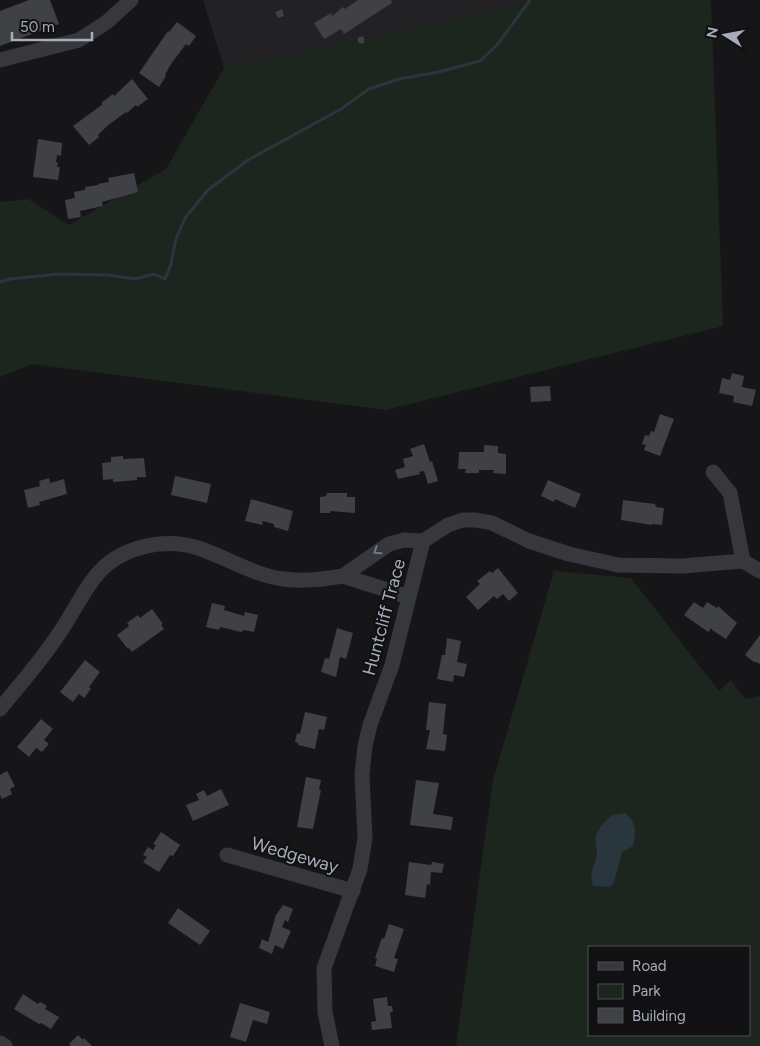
<svg xmlns="http://www.w3.org/2000/svg" width="760" height="1046" viewBox="0 0 760 1046" font-family="Figtree,sans-serif">
<style>
.built{fill:#222225}
.green{fill:#1d261e;fill-rule:evenodd}
.water{fill:#2a363d}
.lines{fill:none;stroke-linecap:round;stroke-linejoin:round}
.stream{stroke:#2a363d;stroke-width:3}
.building{fill:#404145}
.minor{stroke:#36383d;stroke-width:15}
.oneway{stroke:#747881}
.labels{text-anchor:middle;dominant-baseline:central;stroke-width:4.5;stroke-linejoin:round;paint-order:stroke}
.street-label{font-size:18px;fill:#a6adb9;stroke:#111113}
</style>
<rect width="100%" height="100%" fill="#161618"/>
<path class="built" d="M203,0H536L471,16L224,68Z"/>
<path class="green" d="M536,0H711L723,326L386,410L32,364L0,377V202L28,199L69,225L166,169L224,68L471,16Z
M554,571L631,578L719,691L731,680L745,699L760,696V1046H456L493,780ZM589,947H749V1035H589Z"/>
<path class="water" d="M625,813C637,823 636,832 633,846L622,852L614,882L610,887L593,886L591,875L597,854L595,837L601,826L612,815Z"/>
<g class="lines">
<path class="stream" d="M0,282L10,279L59,274L108,275L135,279L154,274L165,279L171,264L176,239L185,218L208,190L248,160L341,109L369,89L399,79L439,72L480,61L497,45L530,0"/>
</g>
<path class="building" d="M29,0H50L59,24L0,46V11Z
M358,0H391L392,3L344,34L341,29L324,39L314,23L331,13L332,16L343,7L345,9Z
M282,9L284,16L278,18L275,12Z
M177,22L196,36L189,46L186,44L171,64L165,75L166,76L159,87L139,73L168,31L169,32Z
M357.5 40a3.5 3.5 0 1 1 7 0a3.5 3.5 0 1 1-7 0Z
M132,79L148,99L137,107L136,105L127,113L126,112L107,126L98,135L99,137L89,145L73,126L103,104L101,103L113,94L114,96Z
M38,139L62,143L61,156L57,155L56,162L58,163L57,167H60L58,180L33,177Z
M134,173L138,192L102,202L103,206L80,211L81,217L68,219L65,200L75,198L74,192L85,190V187L98,185V184L109,182L108,178Z
M732,373L744,376L742,387L756,390L752,406L733,402L734,396L719,393L722,378L730,380Z
M550,386L551,401L531,402L530,387Z
M660,414L674,419L660,456L644,450L646,445L642,444L645,435L649,436L651,431L654,432Z
M424,444L430,462L432,461L438,481L428,484L424,471L419,472L420,474L398,479L395,470L405,467L403,459L413,456L410,449Z
M484,445L498,446V453L506,454V474L493,473L494,470H479V473H465L466,469H458L459,452H484Z
M123,456V459L144,458L146,477H137V480L113,482V479L103,480L102,463L111,462V457Z
M175,476L211,484L207,503L171,495Z
M49,478L50,483L64,479L67,494L39,502L40,505L28,508L24,490L40,486L39,481Z
M548,480L581,494L575,508L555,499L554,502L541,496Z
M327,493H347V497H355V513L330,511V513H320V497L326,496Z
M251,499L293,511L288,531L274,527V524L263,521L262,525L245,521Z
M623,500L655,504L656,507L664,508L662,525L652,524V525L621,520Z
M498,568L518,593L509,601L503,594L497,599L494,596L478,610L466,597L480,584L477,581L490,571L492,573Z
M694,602L703,608L707,602L717,608L718,606L737,623L726,639L712,630V628L708,632L684,615Z
M212,603L225,606L224,610L244,616L245,612L258,615L254,632L244,630L241,632L220,627L219,630L206,627Z
M152,609L163,624L161,625L164,629L132,652L129,648L128,649L117,635L129,626L127,623L138,615L140,618Z
M337,628L353,633L346,659L340,657L336,677L321,672L325,658L329,659Z
M760,635V664L756,662H754L745,655Z
M447,638L461,641L457,662L467,664L464,677L454,675L453,682L437,679L442,655H445Z
M85,660L100,672L89,687L91,689L84,698L79,694L73,702L60,692Z
M429,702L446,704L443,734L447,735L445,751L426,749L430,730H426Z
M305,712L327,717L324,730L319,729L315,749L298,745V743L295,742L297,733L300,734Z
M41,719L53,729L44,740L49,744L42,752L36,748L29,757L17,747Z
M7,771L15,786L10,789L12,794L2,799L0,795V775Z
M306,777L321,780L319,790H321L313,829L297,827Z
M416,780L439,783L433,814L453,817L451,830L410,825Z
M221,789L229,805L193,821L186,805L199,800L196,794L204,790L207,796Z
M161,832L180,845L173,856L170,855L159,872L143,862L147,857L143,855L148,847L153,850L156,845L153,844Z
M409,862L431,865L432,862L444,864L442,873L431,872L430,885L427,884L425,898L405,895Z
M283,905L293,909L288,922L285,920L282,927L291,931L283,949L275,945L272,954L259,948L262,939L268,942L276,915Z
M178,908L210,931L200,945L168,923Z
M389,924L404,929L394,958L398,959L394,972L375,966L377,959L375,958L382,938L384,939Z
M23,994L38,1004L40,1002L47,1006L45,1009L59,1017L51,1029L41,1023L39,1024L14,1009Z
M387,997L388,1006H392L393,1012H390L392,1028L372,1030L371,1022L376,1021L373,999Z
M240,1003L270,1012L267,1024L253,1020L246,1042L230,1037Z
M78,1035L83,1040L84,1038L92,1046H71L69,1044Z"/>
<g class="lines">
<path class="minor" d="M0,60L79,40L107,22L131,0
M713,472L730,493L743,561
M409,597L343,576L389,544L404,540L423,541
M0,709C19,686 39,663 56,638C70,619 80,596 95,577C118,547 163,537 198,548C226,557 253,575 283,579C304,582 323,579 343,576
M227,855L353,891
M0,1043L5,1046
M332,1046L325,1012L324,968L360,869L365,838L362,775L365,746L370,725L392,665L423,541L448,525L463,520H476L492,523L529,541L569,554L618,565L683,566L743,561L760,571"/>
</g>
<defs><path id="oneway-chevron" d="M-2-3.5L2.5 0L-2 3.5" fill="none" stroke-width="1.6" stroke-linecap="round" stroke-linejoin="round" transform="scale(1.25)"/></defs>
<use class="oneway" href="#oneway-chevron" transform="translate(377 551) rotate(146)"/>
<g class="labels">
<g class="street-label">
<text transform="translate(384 617) rotate(-75)">Huntcliff Trace</text>
<text transform="translate(295 855) rotate(16)">Wedgeway</text>
</g>
</g>
<rect x="588" y="946" width="162" height="90" fill="#111113" stroke="#4d4f55"/>
<rect x="598" y="962" width="25" height="8" fill="#36383d" stroke="#4d4f55"/>
<text x="632" y="971" font-size="15" fill="#a6adb9">Road</text>
<rect x="598" y="984" width="25" height="15" fill="#1d261e" stroke="#4d4f55"/>
<text x="632" y="996" font-size="15" fill="#a6adb9">Park</text>
<rect x="598" y="1008" width="25" height="15" fill="#404145" stroke="#4d4f55"/>
<text x="632" y="1021" font-size="15" fill="#a6adb9">Building</text>
<g transform="translate(725 35) rotate(281)" stroke="#111113" stroke-width="4" paint-order="stroke">
<path d="M0-4L9 19L0 12L-9 19Z" fill="#a6adb9"/>
<text y="-8" font-size="14" font-weight="bold" text-anchor="middle" fill="#a6adb9">N</text>
</g>
<path d="M12 32v8h80v-8" fill="none" stroke="#a6adb9" stroke-width="2.5"/>
<text x="20" y="32" font-size="15" fill="#a6adb9" stroke="#111113" stroke-width="4" paint-order="stroke">50 m</text>
</svg>
